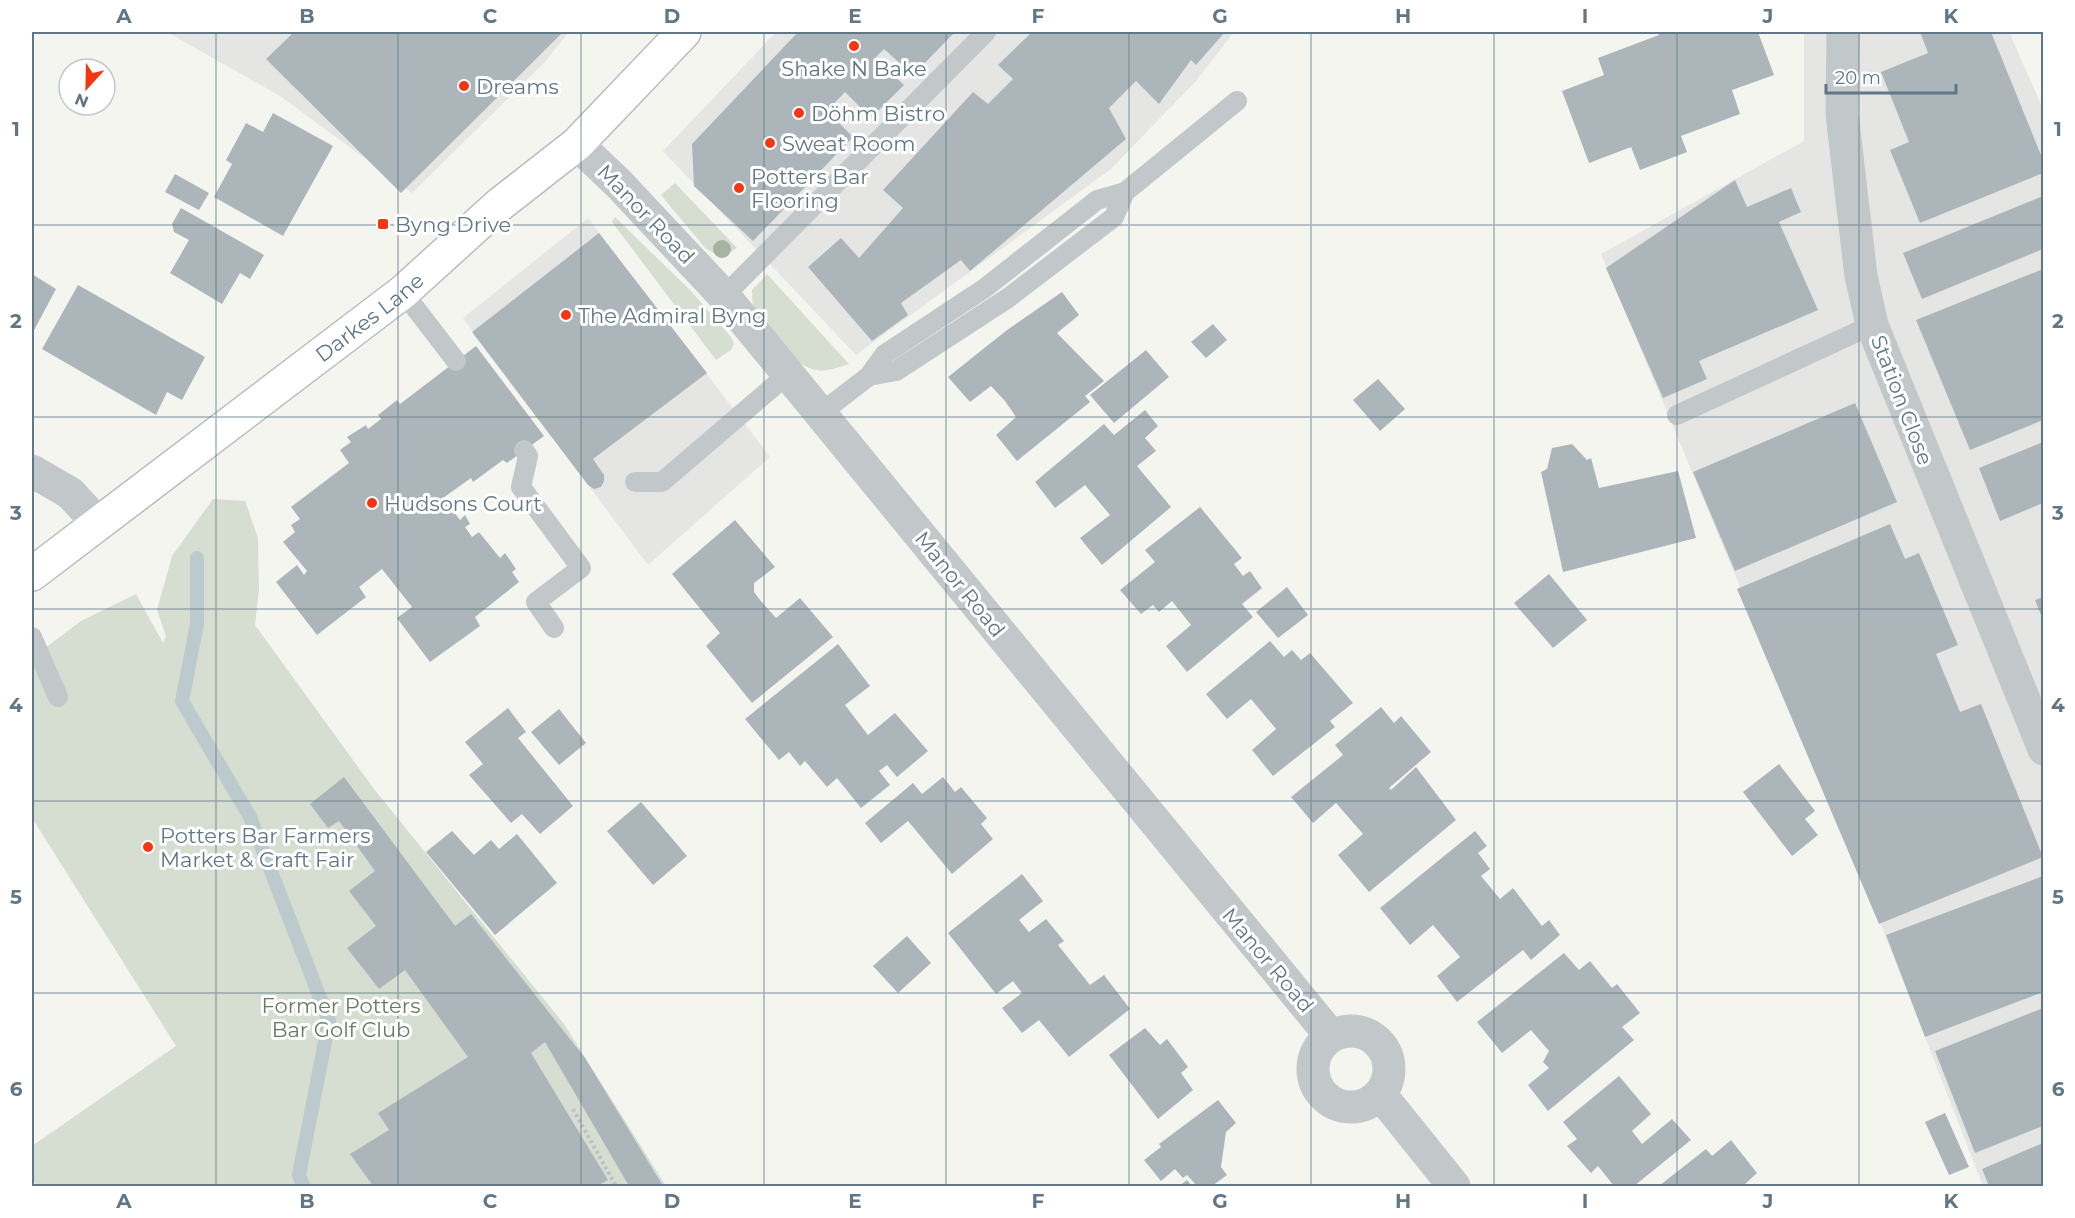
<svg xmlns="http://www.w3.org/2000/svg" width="2075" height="1218" viewBox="0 0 2075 1218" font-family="Montserrat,sans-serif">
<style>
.built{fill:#e5e6e4}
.green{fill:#d6ddd1}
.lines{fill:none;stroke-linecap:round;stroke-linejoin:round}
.stream{stroke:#bccace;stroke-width:14}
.building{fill:#acb6ba}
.secondary-casing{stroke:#b6bcc0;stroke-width:36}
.path{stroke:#bdc0c2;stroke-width:4;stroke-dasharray:3 3;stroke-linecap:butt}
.lane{stroke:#c2c7ca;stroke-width:20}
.street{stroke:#c2c7ca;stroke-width:33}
.secondary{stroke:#fff;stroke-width:33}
.tree{fill:#a7b2a1}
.grid{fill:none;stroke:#617785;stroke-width:1.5;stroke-opacity:0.55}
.poi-dot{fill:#f43612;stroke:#fff;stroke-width:2}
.labels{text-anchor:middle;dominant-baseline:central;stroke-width:6;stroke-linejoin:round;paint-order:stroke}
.poi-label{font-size:21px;fill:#617785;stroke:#fff;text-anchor:start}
.street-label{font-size:21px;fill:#617785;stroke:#fff}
.park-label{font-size:21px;fill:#687b60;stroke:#fff}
.neatline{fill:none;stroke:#617785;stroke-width:2}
.grid-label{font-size:20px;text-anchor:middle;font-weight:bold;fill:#617785}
</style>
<rect width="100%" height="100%" fill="#f5f5f0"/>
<path class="built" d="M167,32H569L544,63L412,193L280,96Z
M776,32H1234L1196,81L1111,169L856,355L663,151Z
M1804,32H2009L2044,111L2043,1186H1983L1880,922L1601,254L1804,141Z
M588,218L770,457L648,565L463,318Z"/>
<path class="green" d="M675,183L737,248L727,254L717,255L705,248L661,195Z
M615,217L691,291L731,337L734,344L731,350L716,360L612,222Z
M767,274L849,364C836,368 825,373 812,369C793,364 766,324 753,309L752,290Z
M213,499L245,501L258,538L259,589L255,625L374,789L564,1024L666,1186H36L32,1177V1146L176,1046L32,818V658L81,621L136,594L163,643L166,636L157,610L172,556Z"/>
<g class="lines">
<path class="stream" d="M197,558V624L182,701L250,817L329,1021L299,1175L303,1186"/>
</g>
<path class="building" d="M294,32L316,33L563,32L401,193L266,59Z
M798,32H955L913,75L884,49L875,58L904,85L871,118L845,92L827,111L853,137L753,241L694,186L692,144Z
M1032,32H1225L1196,65L1191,60L1159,104L1136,81L1109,108L1126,139L970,271L961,260L901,303L908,315L872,341L808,267L841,238L859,258L903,208L883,190L973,92L988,104L1013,79L998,65Z
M1658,32H1758L1774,75L1732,90L1740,114L1681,136L1687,152L1640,170L1631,147L1589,163L1562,91L1604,75L1598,58L1659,35Z
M1920,32H1991L2043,160V173L1920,223L1890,150L1909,142L1881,72L1928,53Z
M273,113L333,146L283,236L214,197L232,164L226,160L246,123L263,132Z
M175,174L209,193L199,210L165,192Z
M1735,180L1747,207L1791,188L1801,212L1779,222L1818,310L1699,361L1707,379L1663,398L1606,268Z
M2043,196V249L1922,299L1903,253Z
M181,208L264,255L250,279L240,273L222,304L170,273L189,240L174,232L172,224Z
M599,233L707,373L593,459L604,475V481L601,487L594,489L588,485L472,332Z
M2043,269V420L1970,450L1916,320Z
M32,274L56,289L32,334Z
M78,285L205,357L182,400L167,392L156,415L42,349Z
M1062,292L1079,315L1057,333L1104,381L1085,396L1090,402L1017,461L996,435L1016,417L1005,401L991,386L970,402L948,377L1007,330Z
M1213,324L1227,340L1206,358L1191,342Z
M476,346L544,436L507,463L503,460L473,482L471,478L443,498L460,520L465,515L470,524L465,527L472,537L479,532L500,558L505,553L516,569L512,572L519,582L475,617L480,626L430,662L397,618L412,607L382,569L359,587L366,597L317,635L276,582L297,565L304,575L307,571L283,542L295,532L291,525L300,519L291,507L349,463L340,450L351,442L347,437L366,425L368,429L381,419L378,415L397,400L400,404Z
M1146,350L1169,377L1114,423L1090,395Z
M1378,379L1405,409L1380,431L1353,400Z
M1855,403L1897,502L1735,571L1693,472Z
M1145,410L1158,426L1145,438L1156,451L1137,466L1171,507L1102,565L1080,538L1110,515L1085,485L1055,508L1035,482L1104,424L1114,435Z
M2043,442V503L2000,521L1979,468Z
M1572,444L1587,460L1591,458L1599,488L1678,471L1696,538L1563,572L1541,472L1547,469L1552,448Z
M1200,507L1242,558L1234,564L1243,576L1250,571L1262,588L1242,604L1253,617L1187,672L1166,646L1191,625L1172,601L1159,612L1153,605L1141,614L1120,590L1155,562L1145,550Z
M735,520L775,567L754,583V592L760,600L776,618L800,598L833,637L752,703L706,646L720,633L672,574Z
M1890,524L1905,559L1919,553L1958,645L1936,654L1960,712L1981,704L2043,857L1879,924L1737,589Z
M1549,574L1587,620L1553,648L1514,603Z
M1287,587L1308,615L1278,638L1256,612Z
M2043,597V620L2035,600Z
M1270,641L1284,657L1292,650L1301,660L1310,653L1353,703L1330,721L1335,727L1273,776L1252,750L1276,729L1251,699L1227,719L1206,694Z
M838,644L870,686L845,705L868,735L895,713L928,751L897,777L887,765L879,771L890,785L861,808L837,778L827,787L805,761L800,766L789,752L779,760L745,719Z
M1381,707L1394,723L1401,716L1431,752L1389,788L1391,790L1416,767L1456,820L1369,892L1338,855L1363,834L1336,803L1313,823L1291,797L1343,755L1335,745Z
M508,708L526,732L518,738L573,806L540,834L522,814L511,823L469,775L483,764L465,742Z
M559,709L586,743L559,765L531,732Z
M1779,764L1815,811L1805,819L1818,835L1792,856L1743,792Z
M344,777L455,926L471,914L585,1058L663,1186H629L545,1042L531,1053L608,1180L597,1186H373L350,1154L389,1130L378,1113L468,1057L405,970L379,989L347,948L376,926L349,891L375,871L339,821L328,828L310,804Z
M943,777L955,792L961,787L987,818L981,824L993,839L952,874L908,821L881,843L865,823L913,783L922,794Z
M641,802L687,856L653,885L607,831Z
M452,831L474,855L491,840L499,849L517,834L557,883L495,935L426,852Z
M1475,831L1487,846L1478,853L1490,869L1481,876L1500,899L1513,888L1542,926L1549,920L1560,935L1531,960L1523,950L1457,1002L1437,976L1460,957L1433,925L1410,945L1380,908Z
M1022,874L1043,901L1019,920L1029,932L1046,919L1064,941L1058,945L1090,985L1104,975L1130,1009L1069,1057L1039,1020L1022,1033L1002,1008L1022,993L1013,981L996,994L948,933Z
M2043,876V992L1925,1037L1886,935Z
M907,936L931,963L898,993L873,966Z
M1564,953L1579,970L1590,961L1612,988L1617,984L1640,1013L1622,1027L1634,1040L1548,1111L1528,1085L1549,1068L1543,1062L1549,1051L1531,1030L1502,1053L1477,1022Z
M2043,1008V1126L1975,1153L1935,1051Z
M1145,1028L1160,1045L1167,1039L1188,1067L1181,1073L1193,1090L1158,1119L1109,1055Z
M1619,1076L1651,1114L1632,1131L1642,1144L1672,1119L1691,1140L1634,1186H1614L1598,1166L1591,1173L1567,1146L1577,1139L1563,1122Z
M1218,1100L1236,1123L1226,1132L1221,1167L1227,1175L1212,1186H1197L1187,1175L1183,1178L1175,1169L1161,1181L1144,1160L1161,1147L1159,1144Z
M1945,1113L1969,1167L1949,1175L1925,1122Z
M1731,1140L1757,1173L1743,1186H1659L1706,1149L1712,1156Z
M2043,1143V1186H1989L1982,1169Z
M1187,1180L1192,1186H1179Z"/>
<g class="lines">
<g class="secondary-casing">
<g id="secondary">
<path id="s1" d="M32,574L403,292L499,205L577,144L684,32"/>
</g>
</g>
<path class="path" d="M573,1109L616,1186"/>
<path class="lane" d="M1125,192L1237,101
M403,292L456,361
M724,296L986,32
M821,413L869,376L885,354L985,288L1097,200L1125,192L1114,217L1008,298L896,371L869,376
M1677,415L1872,325
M524,450L528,456L521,487L581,568L536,602L554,628
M635,482H662L788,374
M32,637L58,697"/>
<path class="street" d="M1843,32L1842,114L1861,276L1872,325L2044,749
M577,144L619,184L724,296L1331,1036
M32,471L70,493L98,523
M1313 1069a38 38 0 1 1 76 0a38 38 0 1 1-76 0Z
M1380,1094L1454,1186"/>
<use href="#secondary" class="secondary"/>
</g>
<circle class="tree" cx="722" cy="249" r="9"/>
<path class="grid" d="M216,32V1186M398,32V1186M581,32V1186M764,32V1186M946,32V1186M1129,32V1186M1311,32V1186M1494,32V1186M1677,32V1186M1859,32V1186M32,225H2044M32,417H2044M32,609H2044M32,801H2044M32,993H2044"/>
<g class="poi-dot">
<circle cx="854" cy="46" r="6"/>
<circle cx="464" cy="86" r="6"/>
<circle cx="799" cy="113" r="6"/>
<circle cx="770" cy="143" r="6"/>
<circle cx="739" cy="188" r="6"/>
<rect x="377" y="218" width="12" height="12" rx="3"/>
<circle cx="566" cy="315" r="6"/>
<circle cx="372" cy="503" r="6"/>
<circle cx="148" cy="847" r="6"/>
</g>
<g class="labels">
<g class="poi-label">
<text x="854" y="68" text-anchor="middle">Shake N Bake</text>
<text x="476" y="86">Dreams</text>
<text x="811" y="113">Döhm Bistro</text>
<text x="782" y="143">Sweat Room</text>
<text x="751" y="176">Potters Bar<tspan x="751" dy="24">Flooring</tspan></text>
<text x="395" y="224">Byng Drive</text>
<text x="578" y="315">The Admiral Byng</text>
<text x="384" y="503">Hudsons Court</text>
<text x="160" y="835">Potters Bar Farmers<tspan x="160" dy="24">Market &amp; Craft Fair</tspan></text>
</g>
<g class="street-label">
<text transform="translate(646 214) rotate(46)">Manor Road</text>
<text stroke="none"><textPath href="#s1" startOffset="424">Darkes Lane</textPath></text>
<text transform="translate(1902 400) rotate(69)">Station Close</text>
<text transform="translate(960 584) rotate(51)">Manor Road</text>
<text transform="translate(1268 960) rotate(50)">Manor Road</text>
</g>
<g class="park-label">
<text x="341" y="1005">Former Potters<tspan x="341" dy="24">Bar Golf Club</tspan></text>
</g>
</g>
<rect width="2075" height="1218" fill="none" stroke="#ffffff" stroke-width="66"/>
<g transform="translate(87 87) rotate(202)"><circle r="28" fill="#ffffff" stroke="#c0c9ce" stroke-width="1.5"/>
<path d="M0-4.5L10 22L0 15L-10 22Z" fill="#f43612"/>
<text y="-9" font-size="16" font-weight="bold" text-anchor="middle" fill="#617785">N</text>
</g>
<path d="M1826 84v9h130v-9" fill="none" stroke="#617785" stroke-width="3"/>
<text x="1835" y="84" font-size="18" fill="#617785" stroke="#ffffff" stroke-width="4.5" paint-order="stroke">20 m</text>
<rect x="33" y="33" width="2009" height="1152" class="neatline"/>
<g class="grid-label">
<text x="124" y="23">A</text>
<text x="307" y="23">B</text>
<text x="490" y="23">C</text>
<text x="672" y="23">D</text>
<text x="855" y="23">E</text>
<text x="1038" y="23">F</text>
<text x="1220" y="23">G</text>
<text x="1403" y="23">H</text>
<text x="1585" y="23">I</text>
<text x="1768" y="23">J</text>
<text x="1951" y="23">K</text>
<text x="16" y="136">1</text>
<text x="2058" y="136">1</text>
<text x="16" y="328">2</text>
<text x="2058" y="328">2</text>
<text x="16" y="520">3</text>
<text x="2058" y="520">3</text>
<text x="16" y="712">4</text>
<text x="2058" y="712">4</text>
<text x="16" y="904">5</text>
<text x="2058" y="904">5</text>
<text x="16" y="1096">6</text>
<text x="2058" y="1096">6</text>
<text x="124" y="1208">A</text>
<text x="307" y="1208">B</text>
<text x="490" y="1208">C</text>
<text x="672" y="1208">D</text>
<text x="855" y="1208">E</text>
<text x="1038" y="1208">F</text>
<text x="1220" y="1208">G</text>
<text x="1403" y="1208">H</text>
<text x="1585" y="1208">I</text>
<text x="1768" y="1208">J</text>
<text x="1951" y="1208">K</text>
</g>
</svg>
